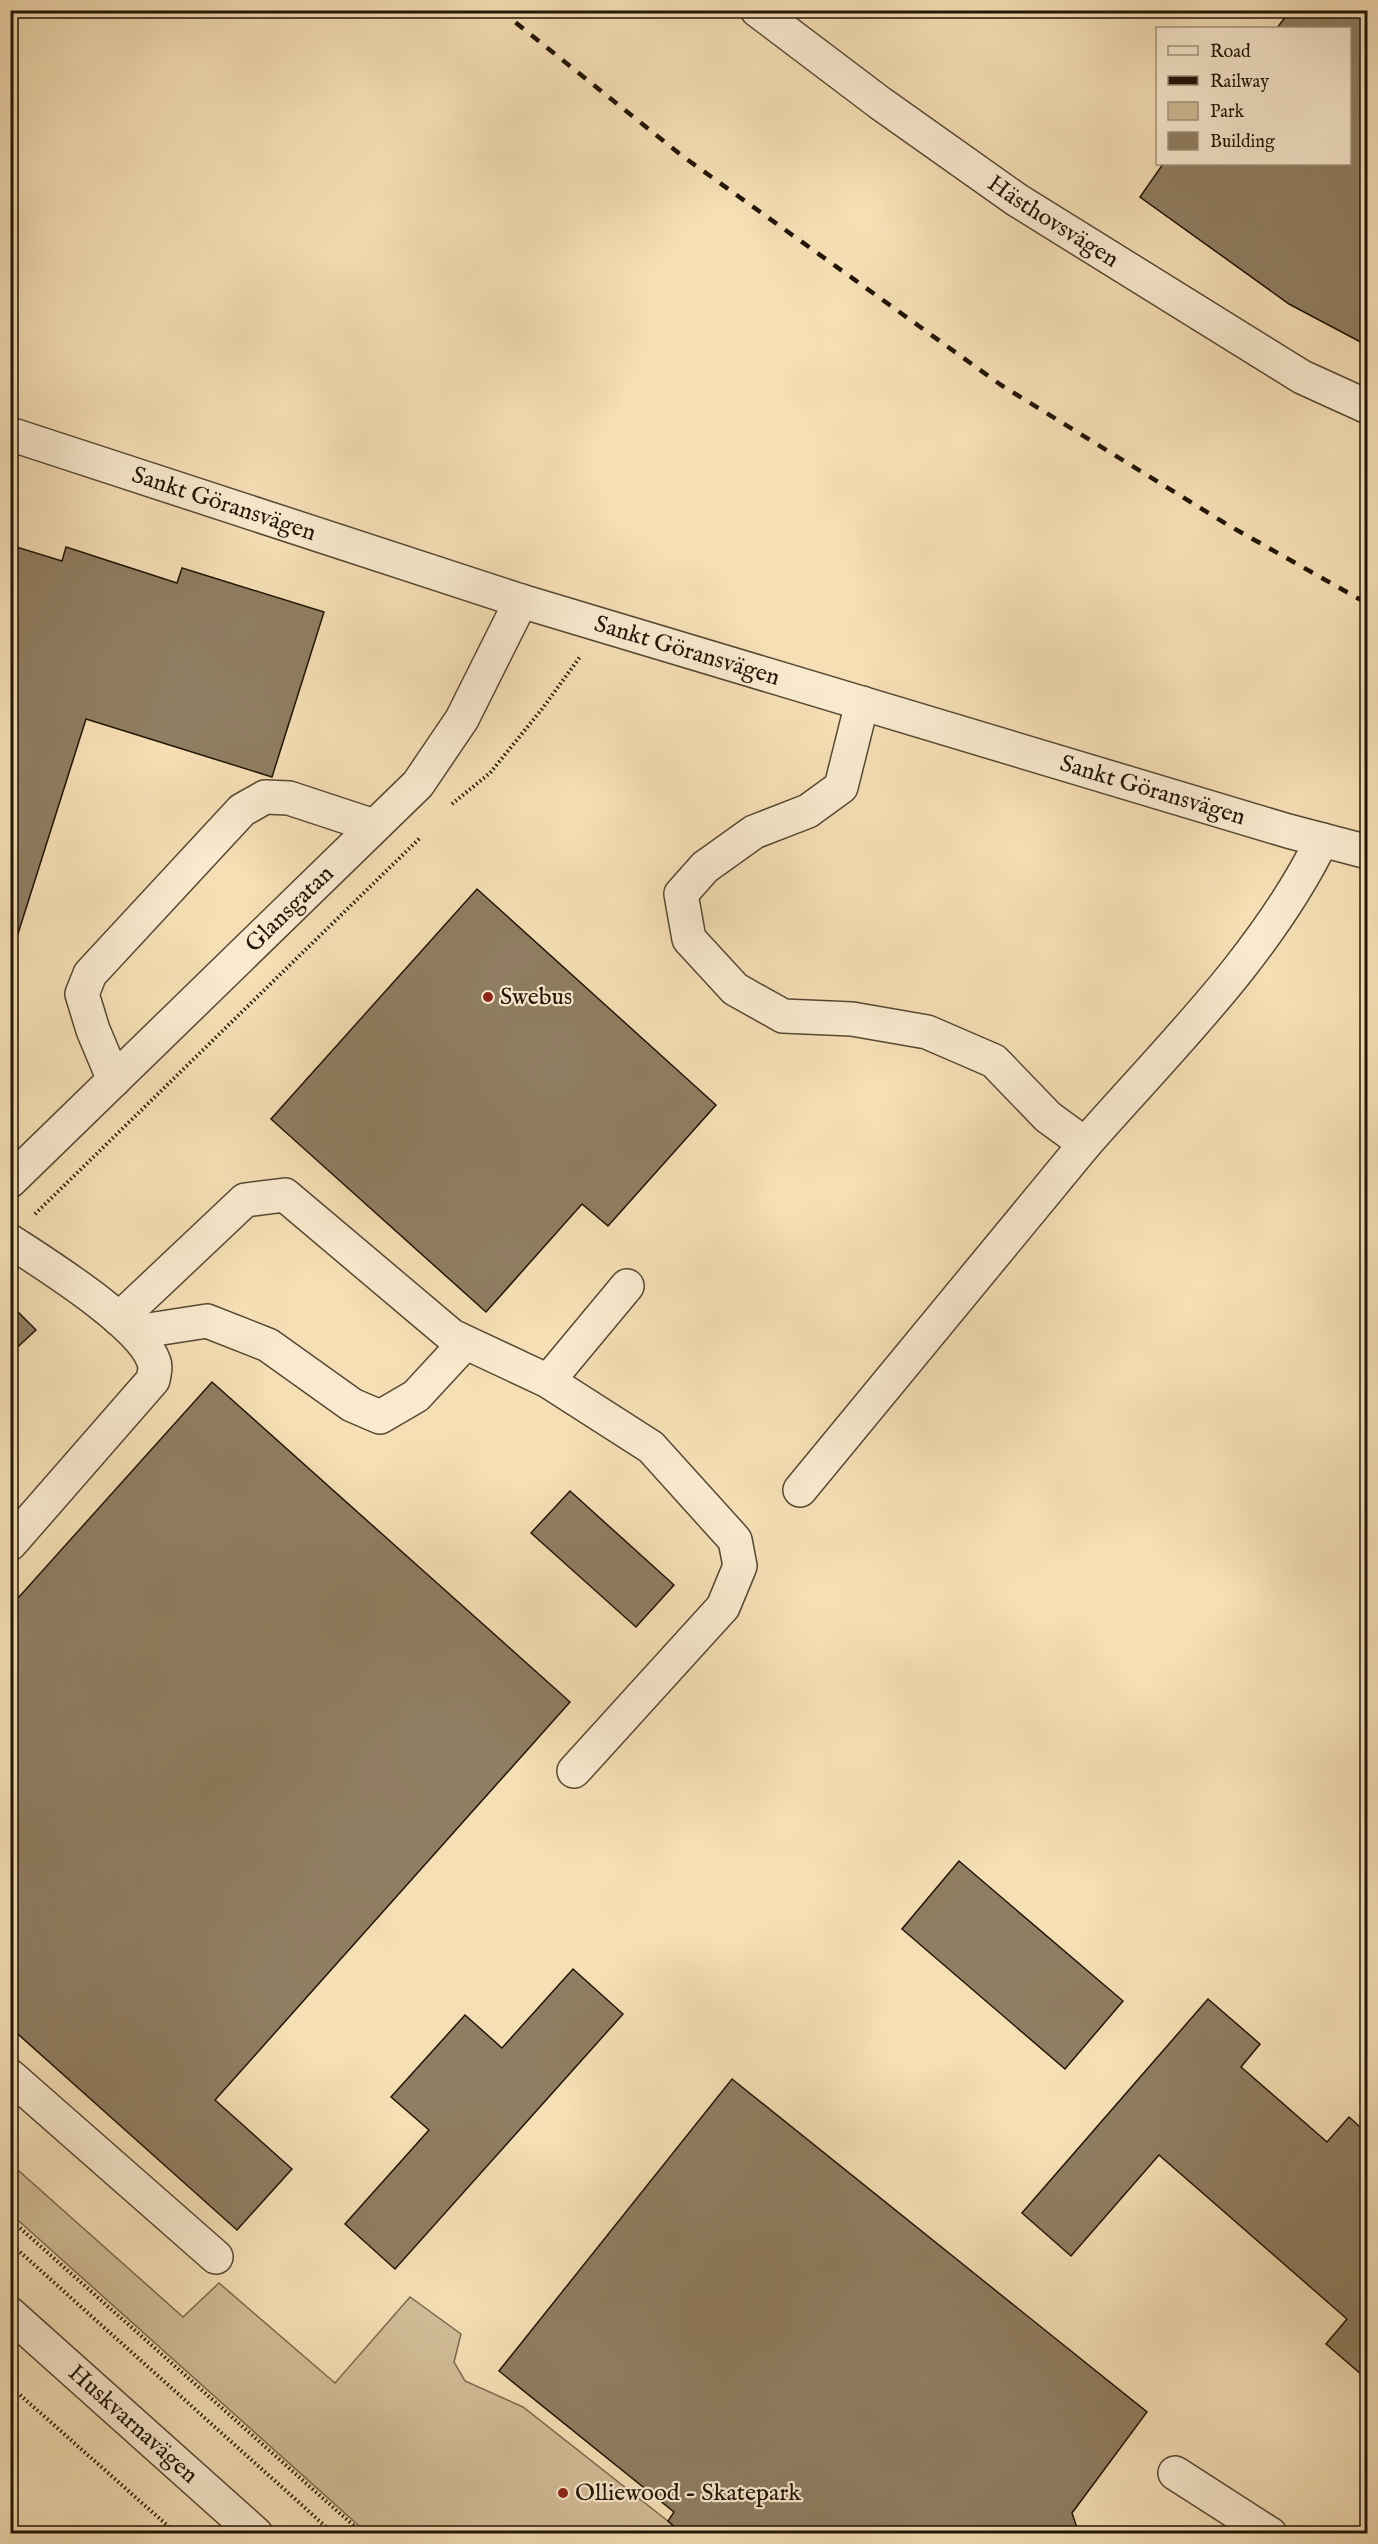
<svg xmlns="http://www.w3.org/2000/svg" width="1378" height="2544" viewBox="0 0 1378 2544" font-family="'IM FELL English',serif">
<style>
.green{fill:#d2bd98;stroke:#7a6950;stroke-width:1.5}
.building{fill:#907e62;stroke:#211508;stroke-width:1.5}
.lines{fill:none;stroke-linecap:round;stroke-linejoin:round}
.minor-casing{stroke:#564833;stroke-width:36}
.path{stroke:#211508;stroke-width:4;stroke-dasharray:1.5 3;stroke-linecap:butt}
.minor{stroke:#f9eacf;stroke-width:33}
.rail{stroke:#211508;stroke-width:4.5;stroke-dasharray:10 10;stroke-linecap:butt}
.poi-dot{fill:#8f2418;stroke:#f9eacf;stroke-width:2}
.labels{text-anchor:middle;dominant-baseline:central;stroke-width:4.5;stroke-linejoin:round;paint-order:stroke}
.street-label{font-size:24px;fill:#211508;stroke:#f9eacf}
.poi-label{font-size:24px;fill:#211508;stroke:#f9eacf;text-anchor:start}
</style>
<rect width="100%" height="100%" fill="#f6dfb5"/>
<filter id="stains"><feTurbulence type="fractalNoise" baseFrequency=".00333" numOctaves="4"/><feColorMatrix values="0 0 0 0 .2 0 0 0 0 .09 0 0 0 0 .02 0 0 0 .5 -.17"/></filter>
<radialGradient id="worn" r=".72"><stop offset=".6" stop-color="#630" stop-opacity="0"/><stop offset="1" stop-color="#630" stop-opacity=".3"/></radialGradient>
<path class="green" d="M10,2163L183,2317L219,2283L335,2383L410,2297L461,2334L454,2362L465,2381L523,2407L683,2533H367L11,2214Z"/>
<path class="building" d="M1284,10H1368V346L1289,304L1140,197L1163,164H1350V28H1277L1286,16Z
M10,545L62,561L66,547L177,583L182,568L324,612L272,777L86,719L10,959Z
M477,889L716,1105L608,1226L582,1204L486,1312L271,1119Z
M12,1306L36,1330L10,1354V1308Z
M212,1382L570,1702L215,2100L292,2169L237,2230L10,2027V1607Z
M570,1491L674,1585L636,1627L531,1533Z
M959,1861L1123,2001L1065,2069L902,1929Z
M573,1969L623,2014L395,2269L345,2224L429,2130L391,2097L465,2015L502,2048Z
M1208,1999L1260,2044L1241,2067L1327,2142L1349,2117L1368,2134V2380L1326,2344L1347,2319L1159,2155L1071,2256L1022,2213Z
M732,2079L1147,2412L1072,2513L1079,2534H683L668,2521L674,2512L499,2371Z"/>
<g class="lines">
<g class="minor-casing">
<g id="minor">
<path id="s1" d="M757,10L880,103L1017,200L1302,377L1368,407"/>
<path id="s2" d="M10,434L521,601L1288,831L1368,852"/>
<path d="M114,1080L93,1030L82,994L90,974L242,810L265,797L289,798L374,826"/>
<path d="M1085,1144C1169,1048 1265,956 1322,840"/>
<path id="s3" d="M10,1181L418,784L462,719L521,601"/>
<path d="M10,1241C45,1264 142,1324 154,1362C156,1366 154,1375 153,1380L10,1544"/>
<path d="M119,1319L245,1200L285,1195L452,1336L548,1381L651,1447L735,1540L740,1566L723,1607L574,1771"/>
<path d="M136,1332L207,1321L268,1345L352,1405L380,1417L416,1396L465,1343"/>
<path d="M548,1381L627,1286"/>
<path d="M800,1490L1085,1144L1048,1117L994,1061L927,1032L852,1019L783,1016L735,989L689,939L681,894L705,867L754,832L808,811L841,787L862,703"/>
<path d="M10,2076L216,2257"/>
<path id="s4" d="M10,2314L256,2534"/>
<path d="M1175,2473L1270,2534"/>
</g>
</g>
<path class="path" d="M452,804L490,773L542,709L580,657
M35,1214L420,838
M10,2219L363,2534
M10,2243L334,2534
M10,2386L177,2534"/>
<use href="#minor" class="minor"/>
<path class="rail" d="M500,10L681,155L1001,385L1228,525L1368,604"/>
</g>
<g class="poi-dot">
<circle cx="488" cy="997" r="6"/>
<circle cx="563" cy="2493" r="6"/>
</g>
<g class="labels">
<g class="street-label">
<text stroke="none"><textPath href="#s1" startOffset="364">Hästhovsvägen</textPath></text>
<text stroke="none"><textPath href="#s2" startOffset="225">Sankt Göransvägen</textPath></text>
<text stroke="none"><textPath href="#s2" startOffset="711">Sankt Göransvägen</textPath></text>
<text stroke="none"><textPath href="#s2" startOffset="1197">Sankt Göransvägen</textPath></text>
<text stroke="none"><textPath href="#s3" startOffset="390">Glansgatan</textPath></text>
<text stroke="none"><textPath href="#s4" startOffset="165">Huskvarnavägen</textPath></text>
</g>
<g class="poi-label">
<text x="500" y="997">Swebus</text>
<text x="575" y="2493">Olliewood - Skatepark</text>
</g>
</g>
<rect width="1378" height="2544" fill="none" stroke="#f6dfb5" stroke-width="36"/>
<rect x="12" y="12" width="1354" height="2520" fill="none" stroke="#211508" stroke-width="3"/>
<rect x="18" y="18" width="1342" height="2508" fill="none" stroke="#211508" stroke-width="1.5"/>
<rect x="1156" y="27" width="195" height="138" fill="#f9eacf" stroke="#a3957f" stroke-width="1.5"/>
<rect x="1168" y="46" width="30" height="9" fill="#f9eacf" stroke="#a3957f" stroke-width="1.5"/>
<text x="1210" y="57" font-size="18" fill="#211508">Road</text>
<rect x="1168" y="76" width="30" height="9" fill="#211508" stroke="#a3957f" stroke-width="1.5"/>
<text x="1210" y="87" font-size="18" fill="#211508">Railway</text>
<rect x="1168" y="102" width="30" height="18" fill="#d2bd98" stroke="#a3957f" stroke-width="1.5"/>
<text x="1210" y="117" font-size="18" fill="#211508">Park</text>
<rect x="1168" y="132" width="30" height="18" fill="#907e62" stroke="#a3957f" stroke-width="1.5"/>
<text x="1210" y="147" font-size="18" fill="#211508">Building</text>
<rect width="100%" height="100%" filter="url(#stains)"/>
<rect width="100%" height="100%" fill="url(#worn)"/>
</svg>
